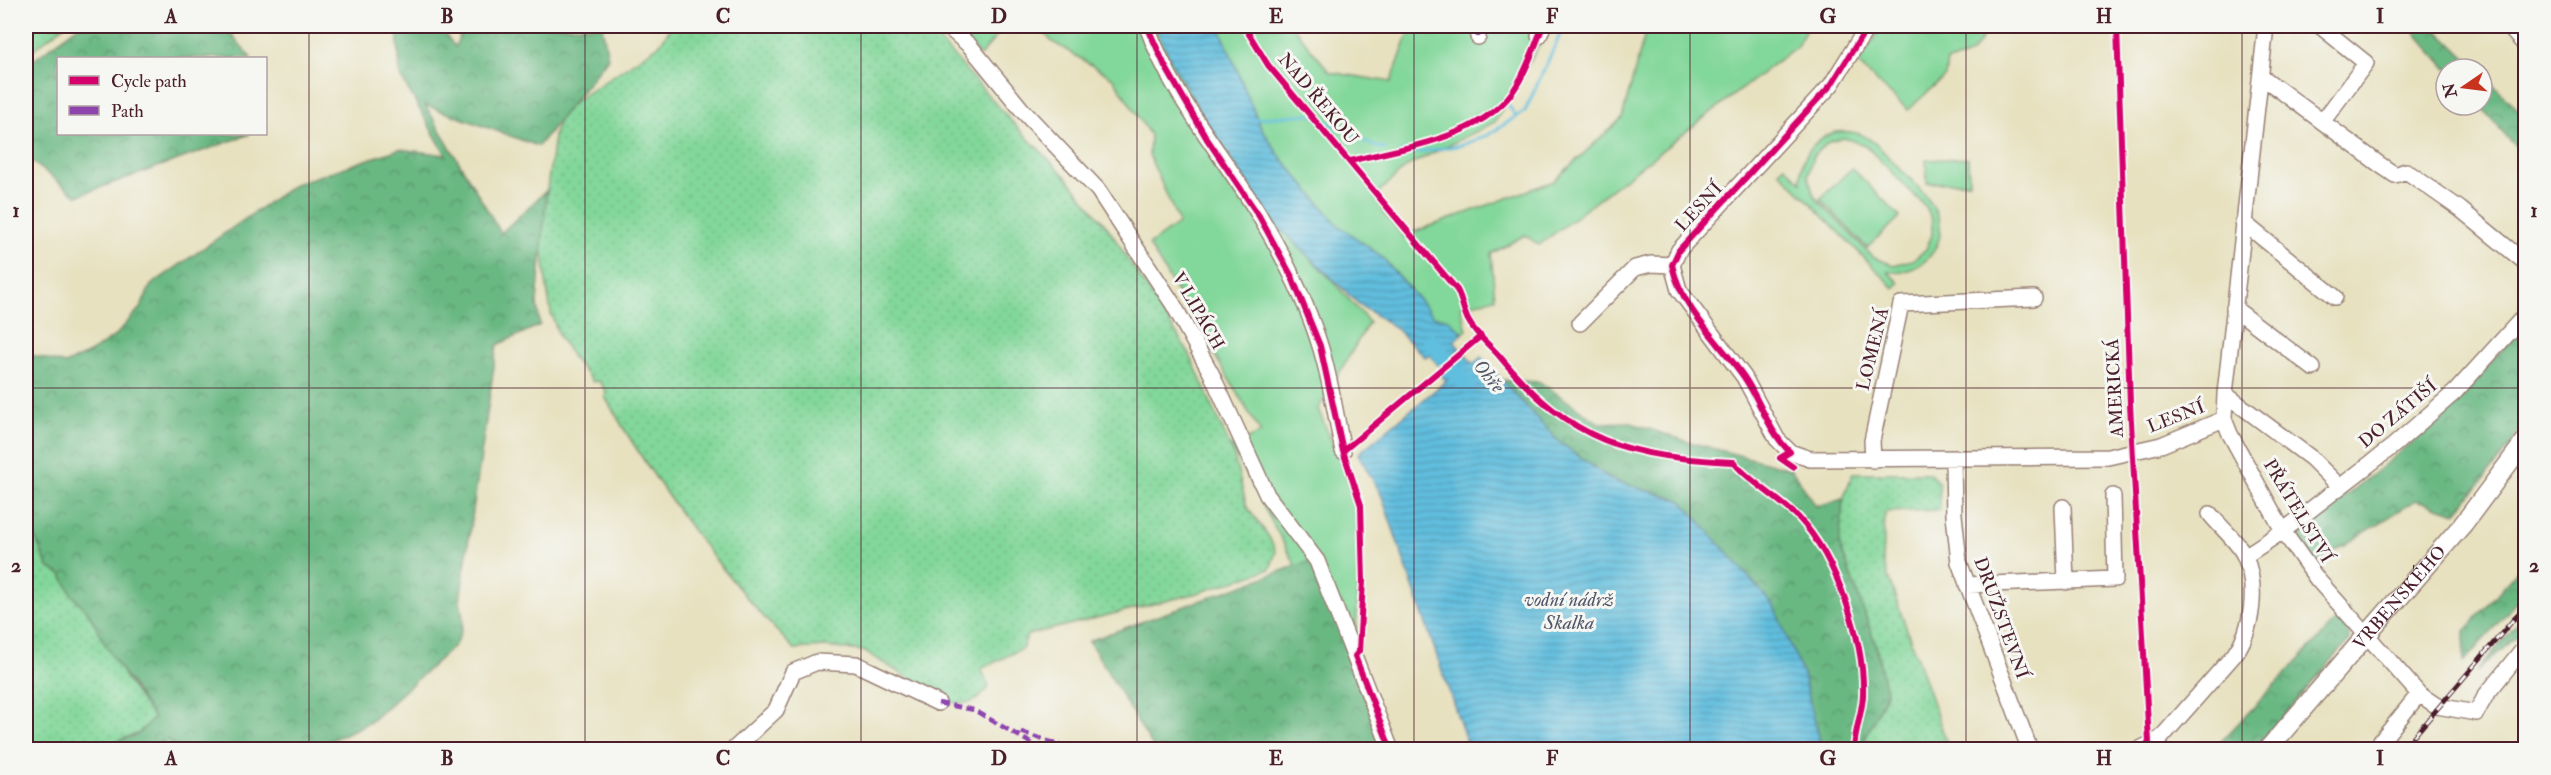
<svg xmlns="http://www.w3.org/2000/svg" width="2551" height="775" viewBox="0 0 2551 775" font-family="'IM FELL Double Pica',serif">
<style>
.grass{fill:url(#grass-dots);stroke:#667b62;stroke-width:1.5}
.forest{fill:url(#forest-crowns);stroke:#5a6c56;stroke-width:1.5}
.park{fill:#82d79a;stroke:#667b62;stroke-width:1.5;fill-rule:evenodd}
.water{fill:url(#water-rules);stroke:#556e84;stroke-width:1.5}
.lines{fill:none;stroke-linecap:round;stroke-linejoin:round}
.stream{stroke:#60bede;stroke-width:3}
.river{stroke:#60bede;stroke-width:18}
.minor-casing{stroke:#988075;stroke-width:18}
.major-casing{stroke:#988075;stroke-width:21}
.minor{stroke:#fff;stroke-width:15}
.major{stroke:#fff;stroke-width:18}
.rail-casing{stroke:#4a1f2b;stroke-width:5}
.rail{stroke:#f6f6f2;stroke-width:3;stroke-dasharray:9;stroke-linecap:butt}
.quiet{stroke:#8e44ad;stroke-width:4.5;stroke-dasharray:9 4.5;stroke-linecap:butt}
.cycleway-casing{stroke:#f6f6f2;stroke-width:10}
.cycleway{stroke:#d6006c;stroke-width:6}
.grid{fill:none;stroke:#4a1f2b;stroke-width:1.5;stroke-opacity:0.55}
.labels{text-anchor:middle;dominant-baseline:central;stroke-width:6;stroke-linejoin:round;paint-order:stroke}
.street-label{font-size:18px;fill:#4a1f2b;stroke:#f6f6f2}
.water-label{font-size:20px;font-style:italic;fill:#52576a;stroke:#f6f6f2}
.neatline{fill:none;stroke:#4a1f2b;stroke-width:2}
.grid-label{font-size:20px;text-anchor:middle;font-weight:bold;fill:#4a1f2b}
</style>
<defs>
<pattern id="grass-dots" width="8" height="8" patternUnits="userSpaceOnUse" patternTransform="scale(1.5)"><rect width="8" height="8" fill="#82d79a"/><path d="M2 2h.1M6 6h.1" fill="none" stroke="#72b885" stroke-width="1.8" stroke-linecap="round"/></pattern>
<pattern id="forest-crowns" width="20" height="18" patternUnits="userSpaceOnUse" patternTransform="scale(1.5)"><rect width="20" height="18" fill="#69b882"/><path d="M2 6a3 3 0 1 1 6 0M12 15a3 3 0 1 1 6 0" fill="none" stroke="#58956b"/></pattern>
<pattern id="water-rules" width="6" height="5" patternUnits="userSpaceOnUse" patternTransform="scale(1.5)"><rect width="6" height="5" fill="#60bede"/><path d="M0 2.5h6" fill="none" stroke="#519ab4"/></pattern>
</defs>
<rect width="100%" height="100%" fill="#f6f6f2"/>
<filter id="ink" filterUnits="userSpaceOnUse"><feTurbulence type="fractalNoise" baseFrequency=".0167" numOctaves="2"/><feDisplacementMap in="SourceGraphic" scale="12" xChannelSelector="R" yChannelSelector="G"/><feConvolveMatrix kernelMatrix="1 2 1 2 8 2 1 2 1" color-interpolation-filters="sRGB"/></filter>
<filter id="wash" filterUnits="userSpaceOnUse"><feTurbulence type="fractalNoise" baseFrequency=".008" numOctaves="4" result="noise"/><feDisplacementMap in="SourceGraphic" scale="24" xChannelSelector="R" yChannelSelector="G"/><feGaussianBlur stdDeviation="1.35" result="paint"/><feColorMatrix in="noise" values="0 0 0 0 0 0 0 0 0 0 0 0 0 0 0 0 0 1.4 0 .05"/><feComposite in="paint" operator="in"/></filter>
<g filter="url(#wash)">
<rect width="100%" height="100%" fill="#e7e1bf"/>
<path class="grass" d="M26,26H64L26,55Z
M672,26H926L1015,125L1067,178L1108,228L1189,353L1233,453L1247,507L1269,537L1276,552L1270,569L1198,593L1027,635L1023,648L981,669L989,686C977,704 971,704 950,703L864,651L825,647L794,649C723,577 657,487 605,397L606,391L599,381L593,382L572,357L559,336L551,313L546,282L541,233L555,130L565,108L659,45Z
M1853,473H1929L1939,483L1940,510L1885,512L1883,562L1949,749H1866L1865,739L1886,693L1839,543L1843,499Z
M26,516L48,567L62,575L72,595L88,612L129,684L154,718L138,734L120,740L121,749H26Z
M168,739L178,749L149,750Z"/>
<path class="forest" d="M78,26H225L251,58H58V134H250L77,196L26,157V66Z
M397,26H439L455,47L464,26H602L608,58L538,146L425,105L501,233L547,190L537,303L540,325L497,345L460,600C464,621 465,625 455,645L370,722L313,749H178L168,739L149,749H121L119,740L138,734L154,718L111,655L88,612L72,595L62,575L48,567L26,516V349L31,355L65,364L90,353L116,335L141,307L151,285L295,184L399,149L446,155L400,75Z
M2409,26H2433L2477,69H2447Z
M2482,74L2525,117V157L2479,105H2482Z
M2525,324V417L2512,444L2456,513L2416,500L2316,563L2296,536L2440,420Z
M1500,380L1540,382L1599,423L1628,422L1689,442L1791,469L1816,506L1843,499L1839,543L1876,645L1886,693L1865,739L1866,749H1822L1803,675L1682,501L1612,480L1559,442Z
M1317,558L1387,749H1154L1089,641Z
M2525,562V592L2464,662L2465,631Z
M2348,608L2349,640L2255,749L2213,750Z
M2525,615V630L2476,672Z"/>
<path class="park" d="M951,26H1005L980,56Z
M1039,26H1155L1172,63L1206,121L1273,222L1331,279L1369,322L1318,409L1357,501L1359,574L1355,647L1317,559L1296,566L1231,446L1261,433L1149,245L1179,223L1149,155L1150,135L1113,78L1051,41Z
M1219,26H1292L1330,72L1391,82L1409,33L1442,32L1443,26H1550L1495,122L1407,166L1375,196L1386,216L1403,236L1554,181L1622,118L1647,26H1808L1797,46L1539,245L1525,235L1491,254L1495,298L1461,307L1467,330L1463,333L1449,320L1433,316L1381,256L1338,225L1278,154L1260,126Z
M1883,26H1989C1975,49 1975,57 1947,61L1945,76L1908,110L1857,63Z
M1835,132C1844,131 1853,131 1862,135C1876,141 1886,155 1896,165C1920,189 1960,222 1929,257C1918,269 1904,273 1888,272L1899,283L1894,288L1779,171L1785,166L1801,182C1799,158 1812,140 1835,132ZM1844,138L1865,145L1926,207L1932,221V235L1926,249L1915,259L1894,265L1874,258L1814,196L1808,176L1813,156L1829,142Z
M1968,158L1969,182L1927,183L1926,160Z
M1852,168L1900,217L1867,248L1820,199Z"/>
<path class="water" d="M1155,26H1219L1260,126L1278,154L1338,225L1381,256L1433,316L1449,320L1463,333L1454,341L1460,349L1439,366L1429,354L1425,357L1393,326L1361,306L1273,222L1206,121L1172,63Z
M1465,354L1473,364L1481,357L1559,442L1612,480L1682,501L1774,606L1803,675L1822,749H1469L1381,494L1358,454L1446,381L1441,374Z"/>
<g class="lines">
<path class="stream" d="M1505,100L1515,115
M1313,115L1376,147L1386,149
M1254,119L1309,114
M1400,151L1414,153L1462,145L1488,135L1525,111L1564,26"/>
<path class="river" d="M1431,342L1467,385"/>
</g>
</g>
<g filter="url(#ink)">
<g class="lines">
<g class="minor-casing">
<path id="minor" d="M947,26L970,46L1023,111L1098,190L1173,304L1211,373L1267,495L1317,561L1391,750
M1147,26C1171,95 1220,151 1258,213C1283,255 1307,302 1321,349C1331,382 1336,417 1343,451
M1868,26L1831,85L1679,250L1672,265L1679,290L1744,377L1777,439L1790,452L1810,459L2108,457L2161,445L2224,419
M2266,26L2225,394L2224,419L2230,434L2283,531L2317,579L2419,694L2437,706L2476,713L2486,695L2526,645
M2320,26L2366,63L2323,121
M2508,26L2526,46
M1539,36L1543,26
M1478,37V26
M2261,76L2379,164L2395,175L2406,171L2460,209L2526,263
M2243,222L2335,297
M2234,308L2313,368
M1580,323L1635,268L1651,264L1672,265
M2225,394L2311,458L2339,486
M1873,460L1872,441L1901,304L2034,298
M1953,460L1954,515L1959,562L2030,750
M2063,507L2066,582
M2245,556L2283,531L2393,446L2455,392L2526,314
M1967,585L2115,579L2113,496
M733,750L776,710L793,672L817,662L856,664L938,703
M2138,750L2160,739L2234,655C2253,630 2258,587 2245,557C2239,542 2220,527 2210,514
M2374,750L2419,694"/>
</g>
<g class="major-casing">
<g id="major">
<path id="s1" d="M2267,750L2464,523L2526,440"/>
</g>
</g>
<use href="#minor" class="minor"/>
<use href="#major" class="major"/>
<g class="rail-casing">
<path id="rail" d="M2402,750L2526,605"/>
</g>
<use href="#rail" class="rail"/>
<path class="quiet" d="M2508,26L2526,46
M1478,37V26
M938,703L974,710L1043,750
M1021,732L1066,747"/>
<g class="cycleway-casing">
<path id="cycleway" d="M1147,26L1165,66L1207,139L1259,216L1292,277L1320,346L1343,451L1361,505L1363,581L1359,651L1355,656L1391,750
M1244,26L1268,65L1457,290C1462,299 1463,310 1468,320C1475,334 1491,346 1501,358C1572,443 1628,457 1734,462C1740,474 1785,503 1799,518C1837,559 1865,641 1863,696C1862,713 1855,729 1854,750
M2117,26L2130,404L2149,742L2146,747
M1350,161C1405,147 1486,138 1517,85C1528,67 1535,45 1543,26
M1343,451L1481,336
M1793,467L1780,458L1790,452C1768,431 1761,402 1744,377C1719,341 1682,310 1672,265L1679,250L1831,85L1868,26"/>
</g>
<use href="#cycleway" class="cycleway"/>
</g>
</g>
<path class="grid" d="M309,26V750M585,26V750M861,26V750M1137,26V750M1414,26V750M1690,26V750M1966,26V750M2242,26V750M26,388H2526"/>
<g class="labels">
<g class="street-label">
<text transform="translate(1318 99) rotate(50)">NAD ŘEKOU</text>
<text transform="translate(1699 207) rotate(-47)">LESNÍ</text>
<text transform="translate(1198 311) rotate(60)">V LIPÁCH</text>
<text transform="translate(1873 349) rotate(-76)">LOMENÁ</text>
<text transform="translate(2115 388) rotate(-93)">AMERICKÁ</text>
<text transform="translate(2398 414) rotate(-40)">DO ZÁTIŠÍ</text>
<text transform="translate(2176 417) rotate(-21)">LESNÍ</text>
<text transform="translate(2298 511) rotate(59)">PŘÁTELSTVÍ</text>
<text stroke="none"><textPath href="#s1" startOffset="202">VRBENSKÉHO</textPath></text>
<text transform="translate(2001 618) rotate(70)">DRUŽSTEVNÍ</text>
</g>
<g class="water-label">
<text transform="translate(1489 376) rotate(50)">Ohře</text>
<text x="1569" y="599">vodní nádrž<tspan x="1569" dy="23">Skalka</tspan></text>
</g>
</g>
<rect width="2551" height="775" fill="none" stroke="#f6f6f2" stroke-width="66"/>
<rect x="57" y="57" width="210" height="78" fill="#f6f6f2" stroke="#b1a0a2" stroke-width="1.5"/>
<rect x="69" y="76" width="30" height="9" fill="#d6006c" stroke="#b1a0a2" stroke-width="1.5"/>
<text x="111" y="87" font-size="18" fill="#4a1f2b">Cycle path</text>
<rect x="69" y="106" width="30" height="9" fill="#8e44ad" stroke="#b1a0a2" stroke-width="1.5"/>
<text x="111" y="117" font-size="18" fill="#4a1f2b">Path</text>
<g transform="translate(2464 87) rotate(256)"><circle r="28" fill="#f6f6f2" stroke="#b1a0a2" stroke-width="1.5"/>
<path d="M0-4.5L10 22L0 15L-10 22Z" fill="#c8321e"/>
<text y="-9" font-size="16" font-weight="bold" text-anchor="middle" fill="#4a1f2b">N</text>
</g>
<rect x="33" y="33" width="2485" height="709" class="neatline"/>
<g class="grid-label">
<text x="171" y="23">A</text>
<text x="447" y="23">B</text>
<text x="723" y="23">C</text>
<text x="999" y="23">D</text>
<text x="1276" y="23">E</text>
<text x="1552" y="23">F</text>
<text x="1828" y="23">G</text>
<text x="2104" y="23">H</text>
<text x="2380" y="23">I</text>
<text x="16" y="217">1</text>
<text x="2534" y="217">1</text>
<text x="16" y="572">2</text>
<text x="2534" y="572">2</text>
<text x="171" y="765">A</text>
<text x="447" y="765">B</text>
<text x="723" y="765">C</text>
<text x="999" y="765">D</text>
<text x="1276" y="765">E</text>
<text x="1552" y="765">F</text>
<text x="1828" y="765">G</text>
<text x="2104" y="765">H</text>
<text x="2380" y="765">I</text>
</g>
</svg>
